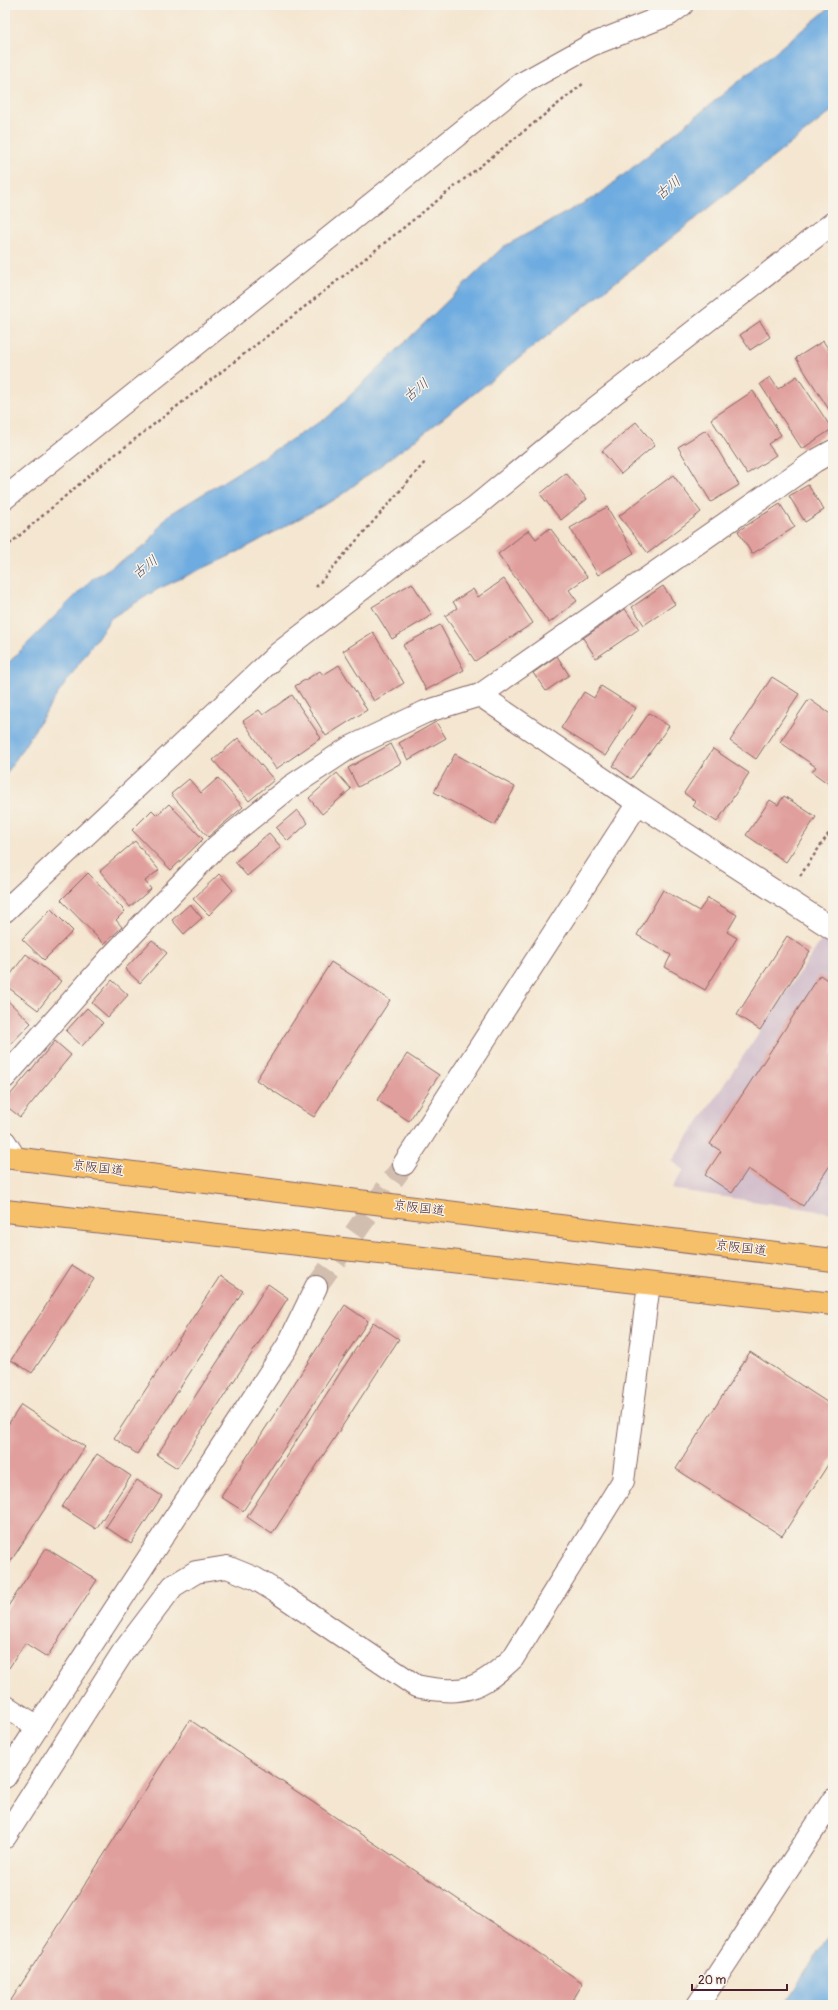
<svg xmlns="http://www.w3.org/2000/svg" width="838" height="2010" viewBox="0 0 838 2010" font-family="Pangolin,'Klee One',sans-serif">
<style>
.industrial{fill:#d1bdcb}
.water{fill:#6dabe0;stroke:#5c6586}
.building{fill:#e09f9c}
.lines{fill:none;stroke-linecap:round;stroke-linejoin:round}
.minor-tunnel{stroke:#d2beaf;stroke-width:22;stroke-dasharray:22 11;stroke-linecap:butt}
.minor-casing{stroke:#866565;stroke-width:24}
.trunk-casing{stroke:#866565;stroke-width:24}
.path{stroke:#866565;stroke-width:2.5;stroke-dasharray:3 3;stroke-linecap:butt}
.minor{stroke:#fff;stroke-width:22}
.trunk{stroke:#f6c06b;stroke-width:22}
.labels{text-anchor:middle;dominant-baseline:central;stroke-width:3;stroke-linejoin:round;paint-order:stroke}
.street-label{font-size:13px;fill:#4a1f2b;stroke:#f7f3e8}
.water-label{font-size:14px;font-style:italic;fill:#56506a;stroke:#f7f3e8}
</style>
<rect width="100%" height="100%" fill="#f7f3e8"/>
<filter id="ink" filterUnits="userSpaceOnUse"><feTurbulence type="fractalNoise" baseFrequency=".025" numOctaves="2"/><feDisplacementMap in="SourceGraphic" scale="8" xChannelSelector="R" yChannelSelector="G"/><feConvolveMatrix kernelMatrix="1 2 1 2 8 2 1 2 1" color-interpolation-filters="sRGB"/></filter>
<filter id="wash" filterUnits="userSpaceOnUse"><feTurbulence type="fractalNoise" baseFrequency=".012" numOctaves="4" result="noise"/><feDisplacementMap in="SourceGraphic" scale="16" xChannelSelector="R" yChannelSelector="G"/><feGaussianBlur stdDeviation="0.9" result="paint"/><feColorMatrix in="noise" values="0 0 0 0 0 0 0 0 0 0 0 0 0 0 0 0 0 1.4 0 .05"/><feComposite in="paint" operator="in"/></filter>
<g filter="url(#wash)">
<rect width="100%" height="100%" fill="#f4e6d0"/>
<path class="industrial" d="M823,938L833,944V1213L671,1189L684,1170L672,1161Z"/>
<path class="water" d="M833,5V110L427,431L337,498L234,554L158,589L111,618L53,701L5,776V666L92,579L147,545L167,516L328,417L503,247L600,194Z
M833,1930V2005H784Z"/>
<g id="blocks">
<path class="building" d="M760,321L770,337L750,350L740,335Z
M823,341L831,353L833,352V416L796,358Z
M797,376L832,429L802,449L760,384L770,377L778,389Z
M753,391L781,435L768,444L776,455L747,474L711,419Z
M636,422L655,445L621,474L602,451Z
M706,430L739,485L711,502L678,447Z
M566,473L587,499L561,520L540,494Z
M673,475L701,512L648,553L619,516Z
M808,485L824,510L805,522L789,496Z
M780,504L795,527L752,554L738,531Z
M607,507L634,553L598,575L570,528Z
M550,528L587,577L569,590L577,601L549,623L498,554L529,530L536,539Z
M504,579L533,623L475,661L445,616L457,608L453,602L473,589L478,597Z
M412,583L432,615L392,639L372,607Z
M663,586L675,604L644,625L632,607Z
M625,609L639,629L596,658L583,638Z
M440,625L464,670L426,690L403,645Z
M373,632L404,683L374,701L343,651Z
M557,656L569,675L546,691L533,673Z
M339,665L367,710L326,736L295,686L320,671L323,675Z
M772,677L799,694L756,759L730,741Z
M601,686L636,708L605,756L561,728L584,692L594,698Z
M292,695L321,738L276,769L243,721L259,710L263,715Z
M809,699L833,716V787L812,772L816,767L780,742Z
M649,713L669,726L631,779L613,766Z
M436,722L446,738L408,760L399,743Z
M238,738L274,780L249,801L213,760Z
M391,744L401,763L358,787L348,768Z
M713,749L749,773L717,822L693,806L696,802L684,793Z
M455,754L515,787L495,825L434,792Z
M337,773L351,789L322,814L309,798Z
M218,778L243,807L208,837L171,794L189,779L201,793Z
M784,796L816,817L786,862L746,835L770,800L778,805Z
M169,804L203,839L171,870L132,830L152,810L157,815Z
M297,810L308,823L288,841L276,828Z
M269,833L281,847L247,876L235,862Z
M135,841L159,870L145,881L151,889L130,907L100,871Z
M88,873L125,911L116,920L122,927L104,944L61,900Z
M219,874L233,890L209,915L193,899Z
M663,890L699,911L708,898L737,915L727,932L737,938L705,990L665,967L671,955L637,935Z
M190,904L202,918L184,934L172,920Z
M51,909L73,931L44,960L22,939Z
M787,936L810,951L760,1030L737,1015Z
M152,940L167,953L140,983L125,969Z
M26,954L61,981L38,1010L5,985V982Z
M331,962L390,1000L314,1117L256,1080Z
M820,975L833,984V1161L803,1206L748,1169L732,1193L705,1175L721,1151L710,1144Z
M112,980L128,995L108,1017L92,1003Z
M5,998L31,1023L5,1050Z
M87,1008L103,1023L82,1046L66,1031Z
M55,1041L71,1055L20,1117L5,1105V1101Z
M407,1054L439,1075L409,1121L377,1100Z
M72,1265L94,1279L32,1373L11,1360Z
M220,1276L243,1291L137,1454L114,1438Z
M268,1284L288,1298L177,1468L157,1455Z
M345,1305L368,1321L243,1511L221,1497Z
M373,1322L399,1339L272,1534L247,1517Z
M750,1352L833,1406V1457L782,1536L676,1469Z
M21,1405L85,1447L5,1570V1429Z
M97,1454L131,1476L96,1529L62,1507Z
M137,1480L162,1496L131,1544L106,1527Z
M46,1548L97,1580L47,1657L25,1643L9,1668L5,1666V1611Z
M190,1720L583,1983L570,2005H8Z"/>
</g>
</g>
<g filter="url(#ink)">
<use href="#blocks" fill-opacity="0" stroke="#866565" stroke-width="1"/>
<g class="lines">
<path class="minor-tunnel" d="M316,1287L404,1164"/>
<g class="minor-casing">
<path id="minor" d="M5,498L521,84L591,45L670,14L682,5
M480,695L638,803L833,929
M5,911L279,653L402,558L475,507L589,413L833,223
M5,1077L110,958L217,846L290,787L349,748L425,712L480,695L815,461L833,451
M5,1142L15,1158
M404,1164L638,803
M5,1706L38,1727
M5,1777L288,1345L316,1287
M5,1837L123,1652L173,1586L196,1572L227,1567L254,1578L277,1592L416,1686C463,1696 479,1690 513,1658L623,1481L649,1284
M698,2005L833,1800"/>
</g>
<g class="trunk-casing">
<path id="trunk" d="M5,1157L833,1260
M5,1211L833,1304"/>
</g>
<path class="path" d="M5,548L98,468L312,301L584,83
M316,587L426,461
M800,876L833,827"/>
<use href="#minor" class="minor"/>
<use href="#trunk" class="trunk"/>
</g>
</g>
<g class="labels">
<g class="street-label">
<text transform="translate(98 1168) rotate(7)">京阪国道</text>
<text transform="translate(419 1208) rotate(7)">京阪国道</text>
<text transform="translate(741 1248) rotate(7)">京阪国道</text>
</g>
<g class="water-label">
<text transform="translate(668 188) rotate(-39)">古川</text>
<text transform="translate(416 390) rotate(-39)">古川</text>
<text transform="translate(145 567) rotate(-38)">古川</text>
</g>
</g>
<rect width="838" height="2010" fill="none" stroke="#f7f3e8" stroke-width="20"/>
<path d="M692 1984v6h95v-6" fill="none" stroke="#4a1f2b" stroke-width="2"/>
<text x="698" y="1984" font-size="12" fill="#4a1f2b" stroke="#f7f3e8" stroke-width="3" paint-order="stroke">20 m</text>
</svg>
